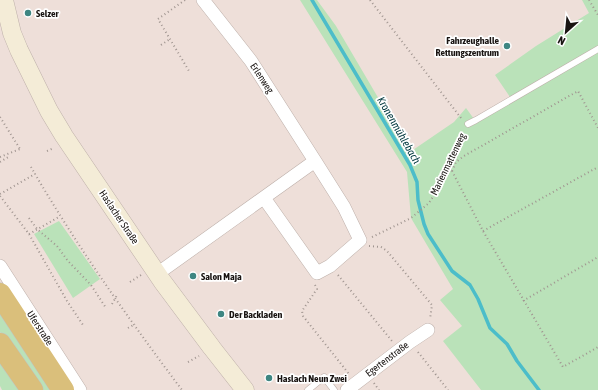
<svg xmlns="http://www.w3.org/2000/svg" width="598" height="390" viewBox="0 0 598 390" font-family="'Asap Condensed',sans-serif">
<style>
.green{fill:#bae2b9}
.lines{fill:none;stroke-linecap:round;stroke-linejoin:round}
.stream{stroke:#4cbdc9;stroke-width:3.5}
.lane-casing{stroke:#beb0aa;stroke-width:7}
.street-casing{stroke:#beb0aa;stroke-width:14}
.secondary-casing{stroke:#beb0aa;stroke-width:19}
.highway-casing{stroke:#c3c2c1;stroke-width:23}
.path{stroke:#a09590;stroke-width:2;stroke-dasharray:1 3;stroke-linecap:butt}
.lane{stroke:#fff;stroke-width:6}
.street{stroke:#fff;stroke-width:13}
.secondary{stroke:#f4ecd7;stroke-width:18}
.highway{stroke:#dabf7b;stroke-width:22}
.poi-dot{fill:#3e8682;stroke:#fff;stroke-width:1.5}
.labels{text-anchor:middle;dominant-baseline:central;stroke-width:3.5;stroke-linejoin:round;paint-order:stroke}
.poi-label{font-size:10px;font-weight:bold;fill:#191412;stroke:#fff;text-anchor:start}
.street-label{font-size:10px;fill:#191412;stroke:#fff}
.water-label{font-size:11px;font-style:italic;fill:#01383e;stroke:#fff}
</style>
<rect width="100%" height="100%" fill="#eedfd9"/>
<path class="green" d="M300,0H317L336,26L410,152L454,122L466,108L474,119L510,97L495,75L536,46L589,13L582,0H598V390H481L443,341L462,326L440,300L453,289L411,218L407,172Z
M59,221L100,279L73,298L34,234Z
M0,313L53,390H42L0,332Z
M0,360L20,390H2L0,386Z"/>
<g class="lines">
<path class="stream" d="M312,0L410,165L417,182L418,200L424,224L428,234L452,271L470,285L478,299L490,328L507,344L517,361L539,390"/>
<g class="lane-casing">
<path id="lane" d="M468,124L476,120L598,49
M308,390L324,377L334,390"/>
</g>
<g class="street-casing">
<path id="street" d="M203,0L251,61L315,161
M0,266L80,390
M157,274L315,161L344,207L360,240L330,266L317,273L264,198
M347,390L410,342L428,330"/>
</g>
<g class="secondary-casing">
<path id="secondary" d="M4,0L12,33L19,50L49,111L64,136L162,281L212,348L245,390"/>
</g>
<g class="highway-casing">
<path id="highway" d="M0,294L63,390
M0,344L32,390"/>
</g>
<path class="path" d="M185,0L158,19L189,71
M370,0L461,118
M589,0L598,15
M161,45L170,39
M0,117L20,149
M47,151L54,148
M0,157L20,149L21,151
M0,162L10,156
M31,167L35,174
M445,167L452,171L483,231L563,367L598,347
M452,171L456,162L464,156L578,91L598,128
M0,194L35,174C79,249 130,321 182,390
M0,196L29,234L67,301L83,325
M29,218L37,229L57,246L68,261L91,285L106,308
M483,231L598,167
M29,234L59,217
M372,237L411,218L429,203L434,195L445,167L464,130
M369,246L381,247L387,251L432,305L430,319
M338,275L392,341
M130,282L141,275
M315,285L317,289L302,311L303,316L349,374
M523,301L598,257
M112,304L117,295
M128,328L135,324
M418,352L448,390
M188,362L199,356
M374,383L379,390"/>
<use href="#lane" class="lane"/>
<use href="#street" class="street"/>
<use href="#secondary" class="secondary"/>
<use href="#highway" class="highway"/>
</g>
<g class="poi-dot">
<circle cx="28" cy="13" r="4"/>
<circle cx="507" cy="46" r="4"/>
<circle cx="193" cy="276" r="4"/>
<circle cx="221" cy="314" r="4"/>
<circle cx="269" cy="378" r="4"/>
</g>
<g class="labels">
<g class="poi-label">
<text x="36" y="13">Selzer</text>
<text x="499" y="40" text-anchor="end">Fahrzeughalle<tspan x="499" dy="12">Rettungszentrum</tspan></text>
<text x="201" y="276">Salon Maja</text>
<text x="229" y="314">Der Backladen</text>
<text x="277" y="378">Haslach Neun Zwei</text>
</g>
<g class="street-label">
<text transform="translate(262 78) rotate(57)">Erlenweg</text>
<text transform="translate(448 164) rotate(-64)">Marienmattenweg</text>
<text transform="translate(119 217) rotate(56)">Haslacher Straße</text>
<text transform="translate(40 328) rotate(57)">Uferstraße</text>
<text transform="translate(387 359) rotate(-37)">Egertenstraße</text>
</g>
<g class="water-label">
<text transform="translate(399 130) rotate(60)">Kronenmühlebach</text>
</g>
</g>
<g transform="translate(566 32) rotate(207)" stroke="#ffffff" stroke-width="3" paint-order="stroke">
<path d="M0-3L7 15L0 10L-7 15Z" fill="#191412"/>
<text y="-6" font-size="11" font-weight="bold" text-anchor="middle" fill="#191412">N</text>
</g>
</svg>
